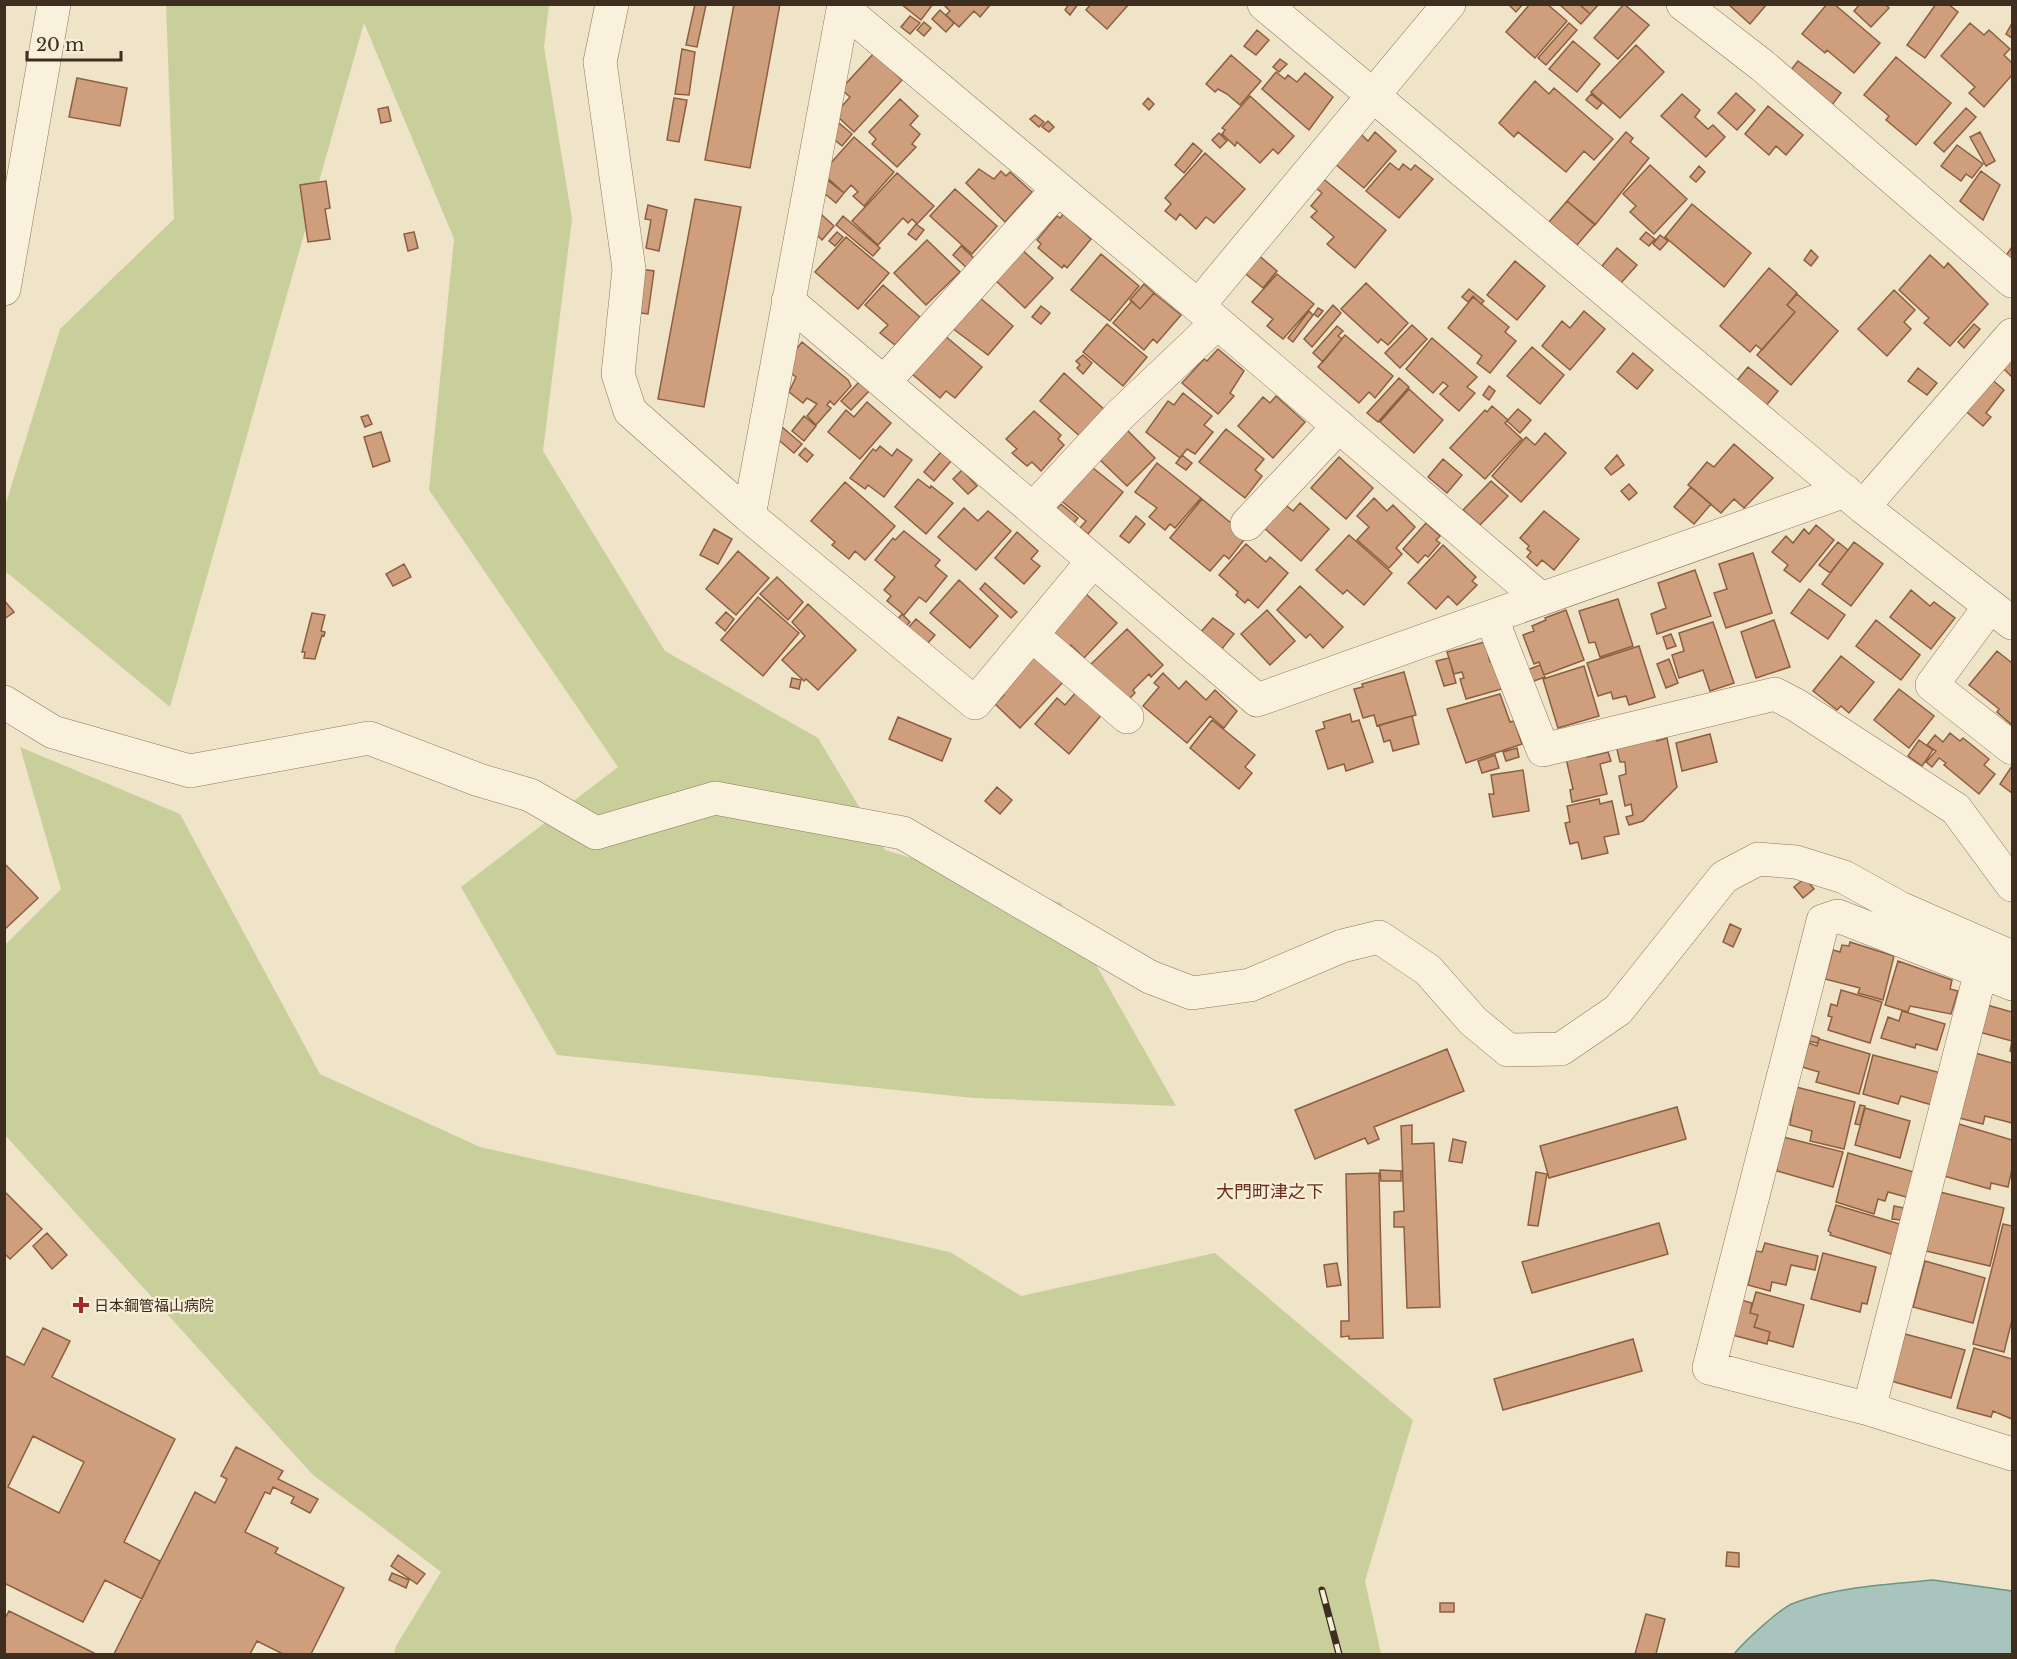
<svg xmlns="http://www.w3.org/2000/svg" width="2017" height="1659" viewBox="0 0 2017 1659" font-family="'Libre Baskerville','Noto Sans JP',serif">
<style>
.green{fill:#c9cf9b}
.water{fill:#a9c4bc;stroke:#6f938a;stroke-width:1.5}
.building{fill:#cf9f7d;stroke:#8d5f41;stroke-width:1.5;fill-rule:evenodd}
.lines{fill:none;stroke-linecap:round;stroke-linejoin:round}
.minor-casing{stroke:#8d765c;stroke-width:34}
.minor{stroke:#faf1dc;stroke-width:33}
.rail-casing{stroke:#3d2e20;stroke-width:7}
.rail{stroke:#f7eed8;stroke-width:4.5;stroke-dasharray:14;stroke-linecap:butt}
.poi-dot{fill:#9e2a2b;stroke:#f7eed8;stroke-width:2}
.labels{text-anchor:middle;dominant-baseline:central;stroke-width:4.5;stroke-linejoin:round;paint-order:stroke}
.poi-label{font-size:15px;fill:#3d2e20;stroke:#f7eed8;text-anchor:start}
.quarter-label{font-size:18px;fill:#6b2e1e;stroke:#f7eed8}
</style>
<rect width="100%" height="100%" fill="#f0e4c8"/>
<path class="green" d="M166,5H549L544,47L572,219L543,451L665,651L818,738L885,850L1061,903L1176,1106L974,1098L557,1055L461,887L618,767L429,490L454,239L364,23L170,707L5,571V506L60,329L174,219Z
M20,747L180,814L320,1074L480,1147L950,1252L1021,1296L1215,1253L1413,1420L1365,1581L1381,1654H394L396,1646L441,1572L312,1474L5,1135V945L61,889Z"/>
<path class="water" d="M1933,1580L2012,1591V1654H1734C1744,1642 1780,1608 1794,1603C1835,1587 1889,1584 1933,1580Z"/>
<path class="building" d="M695,4L706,5L697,47L686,45Z
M734,4H780L750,168L705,160Z
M901,4H933L921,20Z
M943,4H991L980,17L974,11L959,27L946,15L950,11Z
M1069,4H1078L1070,15L1065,10Z
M1091,4H1129L1107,29L1086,10Z
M1508,4H1523L1516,12Z
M1530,4H1547L1567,21L1535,58L1506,32Z
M1559,4H1579L1590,14L1581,24Z
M1579,4H1599L1590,14Z
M1624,4L1649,25L1618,59L1594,38Z
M1728,4H1767L1750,24Z
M1827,4H1834L1880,43L1854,73L1827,50L1825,53L1802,34Z
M1860,4H1885L1889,8L1871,27L1854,11Z
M1936,4H1948L1958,12L1925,58L1907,45Z
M940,10L954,23L946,32L932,19Z
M910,16L920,23L910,34L901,27Z
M924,22L931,28L924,36L917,30Z
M1569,23L1577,30L1546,65L1538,58Z
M1970,23L1984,35L1989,30L2010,49L2004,55L2012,63V75L1984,107L1969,93L1975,87L1941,56Z
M2012,23V38L2006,34Z
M1257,30L1269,40L1256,55L1244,46Z
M1573,41L1600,64L1577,92L1549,69Z
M1636,45L1664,72L1620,118L1591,92Z
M682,49L695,52L689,95L675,94Z
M874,53L902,80L854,132L835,114L850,97L841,89Z
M1231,55L1261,81L1240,105L1227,94L1218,89L1215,92L1206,84Z
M1896,57L1951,103L1916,145L1886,120L1889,116L1864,95Z
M1280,59L1287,64L1279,72L1273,67Z
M1798,61L1841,93L1829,109L1787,75Z
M1276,72L1285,79L1288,75L1297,82L1305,73L1333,97L1309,130L1262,89Z
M77,78L127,88L120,126L69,117Z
M1535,81L1549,94L1554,88L1613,139L1594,160L1584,151L1566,172L1518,132L1514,137L1499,123Z
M1736,93L1755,110L1737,130L1718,113Z
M1591,94L1602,103L1597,109L1586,100Z
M1682,94L1700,110L1695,117L1708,129L1713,125L1725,137L1706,157L1661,116Z
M1250,96L1294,136L1278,154L1273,149L1260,163L1237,142L1235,146L1222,134L1225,130L1222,128Z
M674,98L687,100L679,142L667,140Z
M1148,98L1154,104L1149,110L1143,104Z
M900,99L918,116L910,125L920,134L912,144L916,147L897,167L872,144L876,139L869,132Z
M1768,106L1803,135L1786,155L1776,146L1769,155L1745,134Z
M388,107L391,121L381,123L378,109Z
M1966,108L1976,117L1944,152L1934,143Z
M1035,115L1044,122L1039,127L1030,119Z
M1048,121L1054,127L1049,132L1042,127Z
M839,123L852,134L842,146L829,135Z
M1375,132L1396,151L1364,188L1335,164L1361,134L1368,141Z
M1626,132L1633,138L1630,142L1649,158L1595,225L1567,201Z
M1980,132L1995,161L1986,166L1970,137Z
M1219,133L1227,141L1220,148L1212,140Z
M854,137L894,172L864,206L853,196L858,192L851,185L844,193L822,173Z
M1193,143L1202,151L1184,173L1175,165Z
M1957,145L1983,164L1972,178L1966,174L1961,181L1941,166Z
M1205,153L1245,189L1214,223L1206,217L1196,229L1180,214L1176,220L1165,211L1171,204L1165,198Z
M1390,163L1399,170L1403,164L1411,170L1415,165L1433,179L1399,218L1366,191Z
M1650,165L1687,199L1654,234L1630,212L1636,206L1623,194Z
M1699,166L1705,172L1696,182L1690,177Z
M979,169L994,179L1001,171L1006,176L1010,172L1032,192L1005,222L966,183Z
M1981,171L2000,185L1983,220L1960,201Z
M897,173L934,206L917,224L912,219L908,223L903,218L878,245L852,221Z
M1321,177L1386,230L1355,268L1327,244L1334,237L1311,217L1317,211L1311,206L1322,193L1314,186Z
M826,179L844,193L836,203L818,188Z
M326,181L330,208L325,209L330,239L308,242L300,185Z
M955,189L997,226L972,254L930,216Z
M695,199L741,207L704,407L658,399Z
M1567,201L1595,224L1577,245L1549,222Z
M1692,204L1751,253L1724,287L1665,237Z
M648,205L667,210L659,251L646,248L651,220L645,219Z
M1064,213L1091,239L1067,268L1064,265L1062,268L1038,248L1041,244L1037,240L1057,216L1060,218Z
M822,215L834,226L822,240L810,228Z
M843,216L880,248L873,256L836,225Z
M916,224L924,230L916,240L908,234Z
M414,232L418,248L408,251L404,234Z
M837,232L843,237L835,246L829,241Z
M1646,232L1655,239L1649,246L1640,239Z
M1660,235L1668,241L1660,250L1653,244Z
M846,237L889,273L858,309L815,272Z
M927,240L960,272L926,305L894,273Z
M961,246L977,261L969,270L953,255Z
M2012,247V268L2003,260Z
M1020,248L1053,278L1025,308L993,278Z
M1617,248L1637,265L1621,283L1602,266Z
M1811,250L1818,257L1811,266L1804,260Z
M1101,254L1139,286L1110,321L1071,290Z
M1257,254L1277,271L1263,288L1242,271Z
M1930,255L1944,268L1948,263L1988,304L1950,346L1924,323L1929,318L1899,290Z
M1515,261L1545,286L1517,320L1487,295Z
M1769,268L1797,293L1787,305L1795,312L1762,350L1756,345L1750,352L1720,326Z
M640,269L654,271L648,314L634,312Z
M1277,274L1314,304L1283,339L1267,326L1273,319L1252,302Z
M1366,283L1408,323L1388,345L1381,339L1378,343L1341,309Z
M1144,284L1154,293L1140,309L1130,300Z
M883,285L920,317L895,345L880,333L888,325L865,305Z
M1469,289L1484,301L1481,304L1473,296L1468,302L1462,297Z
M1894,290L1915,310L1904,322L1911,329L1887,356L1858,329Z
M1154,293L1181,315L1157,343L1153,339L1144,350L1113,323L1132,301L1140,309Z
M1797,294L1838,331L1791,385L1757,355L1795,312L1787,305Z
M979,297L1013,326L988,355L952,328Z
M1473,297L1509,327L1505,332L1516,341L1490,373L1477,363L1482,356L1448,328Z
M1333,305L1341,313L1312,347L1304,339Z
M1041,306L1050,313L1041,324L1032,317Z
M1318,308L1323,311L1318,317L1314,314Z
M1309,311L1313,315L1293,342L1288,338Z
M1584,311L1605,329L1570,370L1542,346L1562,321L1570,328Z
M1107,324L1147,357L1123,386L1083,352Z
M1974,324L1980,329L1964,348L1958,342Z
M1412,325L1427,339L1400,368L1385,353Z
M1337,326L1343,331L1338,336L1342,339L1323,362L1313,353Z
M944,335L982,367L955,398L946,391L940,398L912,374Z
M1345,335L1393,376L1375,398L1369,392L1359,403L1318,367Z
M1432,338L1477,377L1467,387L1475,393L1459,411L1440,394L1448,386L1443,382L1433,393L1406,369Z
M802,342L848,380L851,386L834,405L830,401L827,405L831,408L816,425L807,416L817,404L807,398L803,403L789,392L796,377L788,371L786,362Z
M1532,347L1564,375L1540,404L1507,376Z
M2012,347V377L1998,363Z
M1218,349L1244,371L1230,393L1234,396L1218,414L1182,383L1204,359L1207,361Z
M1633,353L1653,370L1637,389L1617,372Z
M1083,355L1092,363L1083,374L1077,368L1080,365L1076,361Z
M1748,367L1778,391L1765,407L1735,383Z
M1918,368L1937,383L1927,395L1908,381Z
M1064,373L1106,411L1082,438L1040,401Z
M1988,376L2004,390L1986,413L1991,417L1983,426L1962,408Z
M1399,378L1409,387L1378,422L1367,413Z
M859,382L869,391L851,410L841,401Z
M1489,386L1495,391L1489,400L1483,395Z
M1409,389L1443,420L1414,453L1380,422Z
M1183,393L1212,416L1204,425L1213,432L1195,454L1187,449L1180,458L1146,432L1168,401L1174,405Z
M1276,396L1305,422L1273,458L1238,426L1263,397L1270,403Z
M867,402L891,423L860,459L828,432L846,410L854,417Z
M1492,406L1508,420L1505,423L1522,439L1485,479L1450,448L1485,410L1487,412Z
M1518,409L1531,420L1520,433L1507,421Z
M1034,411L1061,435L1058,439L1064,445L1041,471L1032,462L1027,466L1012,453L1017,449L1006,439Z
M368,415L372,424L365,427L361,417Z
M804,416L816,426L804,441L792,431Z
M1123,426L1155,458L1127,486L1095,455Z
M782,427L802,444L794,453L774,436Z
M1226,429L1264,459L1255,470L1262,476L1245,498L1199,462Z
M381,432L390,461L373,467L364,437Z
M1545,433L1566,453L1521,502L1492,476L1526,437L1535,445Z
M1734,444L1773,478L1744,508L1734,499L1721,513L1688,485L1707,462L1714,467Z
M880,446L892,456L897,449L912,460L884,497L868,485L865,489L850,478L873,449L876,451Z
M805,448L813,455L807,462L799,455Z
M941,452L951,461L934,481L924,472Z
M1182,455L1192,463L1186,470L1176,463Z
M1617,455L1624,465L1611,475L1605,468Z
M1339,457L1373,488L1346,519L1311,488Z
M1443,459L1462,475L1447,493L1428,477Z
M1157,463L1201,498L1175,528L1170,524L1165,530L1149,517L1157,508L1135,492Z
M1088,464L1123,492L1088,534L1080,528L1086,521L1059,499Z
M962,470L977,486L968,494L953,479Z
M918,479L930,488L931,486L953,503L926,534L895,507Z
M1491,481L1508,496L1480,525L1463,510Z
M845,482L895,526L865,560L855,551L849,559L832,545L835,542L811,521Z
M1629,484L1637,493L1629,500L1621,491Z
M1691,487L1711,504L1694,524L1674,507Z
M1374,498L1387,511L1393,505L1415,527L1396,548L1402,554L1389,568L1357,540L1369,527L1357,516Z
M1202,499L1243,533L1240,537L1244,540L1229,559L1224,555L1210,571L1170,538Z
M1283,503L1293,511L1300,503L1329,529L1301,561L1262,526Z
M1061,504L1078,518L1073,524L1055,510Z
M964,508L978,521L988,511L1011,531L976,570L938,537Z
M1544,511L1579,539L1554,570L1542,560L1537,566L1527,557L1531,552L1527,549L1529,546L1520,538Z
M1136,516L1145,524L1129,543L1120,536Z
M1426,523L1440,536L1436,540L1440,543L1428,557L1425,555L1418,563L1403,549Z
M1816,525L1834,540L1800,582L1784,570L1788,565L1772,552L1786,536L1793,543L1804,529L1809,534Z
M714,529L732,539L718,564L700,555Z
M904,531L940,560L935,566L947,576L926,602L919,597L904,615L887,601L891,596L884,590L895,577L875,560L893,538L895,540Z
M1017,532L1038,551L1031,559L1040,566L1024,584L995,558Z
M1349,535L1392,573L1364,605L1347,590L1343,594L1316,570Z
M1838,542L1848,550L1830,573L1819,565Z
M1854,542L1883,564L1851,606L1822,584Z
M1246,544L1266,562L1270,557L1288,573L1258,608L1248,599L1245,603L1236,595L1238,592L1219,575Z
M1443,545L1476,577L1472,581L1477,585L1457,605L1448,596L1436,609L1408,583Z
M738,551L769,578L736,615L706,589Z
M1753,553L1772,613L1726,628L1714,593L1727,589L1719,564Z
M404,564L411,577L393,586L386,574Z
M1695,570L1711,616L1657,634L1651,614L1666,608L1658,583Z
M777,577L803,602L788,620L760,594Z
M959,580L998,616L970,648L930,613Z
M985,583L1017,612L1011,618L980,589Z
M1300,586L1343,627L1323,648L1310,634L1306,638L1277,610Z
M1809,589L1845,615L1828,639L1791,613Z
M1911,590L1930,606L1934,602L1955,618L1931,649L1890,617Z
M1085,593L1117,623L1084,658L1071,645L1066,651L1048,634Z
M758,597L799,633L763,676L721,640Z
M1618,599L1633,646L1600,657L1595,642L1589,643L1579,611Z
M4,600L14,612L4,619Z
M808,604L856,650L818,690L806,679L804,681L782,660L805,636L792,622Z
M1267,610L1295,641L1270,665L1241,634Z
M1566,610L1584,660L1544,675L1539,662L1534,664L1523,635L1534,631L1532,626L1546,620L1545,618Z
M726,612L734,619L725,631L716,623Z
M312,613L325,615L321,631L325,632L324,636L322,635L315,659L304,658L305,652H302Z
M902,614L910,622L896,637L888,630Z
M1213,618L1234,634L1221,650L1200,633Z
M916,619L935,635L919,653L900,637Z
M1774,620L1790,667L1756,678L1741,632Z
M1876,620L1920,655L1901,680L1856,646Z
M1713,622L1734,683L1710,691L1703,670L1679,678L1672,655L1684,651L1679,633Z
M1127,629L1163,665L1151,677L1149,674L1133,690L1135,693L1121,707L1090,665Z
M1671,634L1676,646L1667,649L1663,637Z
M1485,642L1490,662L1498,660L1505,688L1466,699L1460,679L1464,678L1462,672L1454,674L1447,652Z
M1639,646L1655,697L1629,705L1626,696L1613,699L1611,692L1598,696L1587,663Z
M1997,651L2012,663V725L1997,712L1999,709L1969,685Z
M1034,653L1064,681L1020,728L995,704L1004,695L999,691Z
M1841,656L1874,682L1849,713L1841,706L1837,710L1813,691Z
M1449,658L1456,683L1444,686L1436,661Z
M1669,659L1678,683L1666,688L1657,664Z
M1540,665L1545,677L1531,682L1527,670Z
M1584,666L1599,716L1558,728L1543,679Z
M1404,672L1416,715L1377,726L1374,715L1363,718L1354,689L1363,687L1362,684Z
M1163,673L1179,689L1186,681L1206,700L1215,690L1237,711L1224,728L1210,716L1187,743L1143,706L1159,687L1154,683Z
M792,678L801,680L799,689L790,687Z
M1899,689L1934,716L1909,748L1874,720Z
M1077,691L1103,713L1069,754L1035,724L1057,698L1065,705Z
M1500,694L1510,722L1514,721L1522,744L1466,763L1447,709Z
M1350,714L1352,722L1359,720L1373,762L1346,771L1344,764L1328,769L1316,731L1325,728L1323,722Z
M1412,716L1419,744L1393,751L1390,740L1384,742L1379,725Z
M898,717L951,739L942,761L889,739Z
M1212,720L1255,755L1245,767L1252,773L1239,789L1190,748Z
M1655,731L1657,741L1667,738L1677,787L1643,821L1629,825L1626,817L1633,815L1631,804L1625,806L1619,776L1626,774L1625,762H1620L1615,741Z
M1950,733L1960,741L1963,738L1989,759L1984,765L1995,774L1979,794L1944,765L1946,763L1939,758L1932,767L1926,762L1936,751L1927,745L1935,735L1943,742Z
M1710,734L1717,762L1682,771L1676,743Z
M1919,740L1933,750L1922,766L1908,756Z
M1517,748L1519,757L1506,761L1503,752Z
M1585,749L1587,757L1608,752L1611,761L1600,764L1607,794L1572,802L1570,790L1573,789L1565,754Z
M1495,755L1499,768L1482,773L1478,761Z
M2012,766V793L2000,784Z
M1523,770L1529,811L1493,817L1489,794H1494L1491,775Z
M997,787L1012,800L1000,814L985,801Z
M1599,799L1600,804L1612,801L1619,834L1604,837L1608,853L1582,859L1578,842L1570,844L1565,823L1570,822L1567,806Z
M4,863L38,898L4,930Z
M1805,878L1814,889L1803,898L1794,887Z
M1730,924L1741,929L1733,947L1723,942Z
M1850,942L1894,956L1883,1000L1858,993L1860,988L1825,979L1833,950L1840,952L1842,945L1849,946Z
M1898,961L1952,980L1950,989L1958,991L1951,1014L1910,1006L1908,1012L1885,1005Z
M1841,990L1882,1002L1870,1043L1828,1030L1832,1017L1828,1016L1831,1004L1837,1006Z
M1987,1005L2012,1012V1052L2010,1051L2012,1041L1979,1032Z
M1902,1011L1945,1024L1937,1050L1916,1044L1915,1048L1881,1038L1888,1017L1899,1021Z
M1810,1035L1819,1038L1818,1043L1808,1041Z
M1819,1039L1870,1054L1859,1094L1816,1082L1819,1072L1802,1067L1809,1043L1817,1046Z
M1447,1049L1464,1091L1374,1127L1379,1139L1368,1144L1365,1138L1315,1159L1295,1110Z
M1975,1053L2012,1063V1123L1985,1116L1983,1124L1959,1118Z
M1873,1055L1941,1073L1932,1105L1901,1096L1898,1104L1863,1094Z
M1796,1087L1855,1102L1844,1149L1810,1141L1812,1131L1790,1125Z
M1860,1105L1865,1106L1860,1125L1855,1124Z
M1677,1107L1686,1139L1549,1178L1540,1146Z
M1865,1108L1910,1121L1900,1158L1855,1145Z
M1959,1124L2012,1140V1169L2008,1187L1991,1183L1990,1189L1944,1176Z
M1412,1125V1144L1434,1143L1440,1307L1407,1308L1404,1227H1394V1212L1404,1211L1401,1126Z
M1779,1136L1843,1152L1833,1187L1777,1171V1168L1772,1167Z
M1453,1139L1466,1142L1462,1163L1449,1161Z
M1848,1153L1917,1173L1910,1198L1888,1192L1885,1201L1878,1199L1874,1214L1836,1202Z
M1380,1170L1401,1171V1181H1381Z
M1536,1172L1547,1174L1538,1226L1528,1225Z
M1379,1173L1383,1338L1349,1339V1336L1341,1337V1321H1349L1346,1174Z
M4,1191L42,1229L10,1259L4,1253Z
M1940,1192L2004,1208L1990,1266L1926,1251Z
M1836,1205L1903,1225L1894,1255L1830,1235L1831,1233L1828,1231Z
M1894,1206L1904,1208L1901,1220L1892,1219Z
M1659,1223L1668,1254L1532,1293L1522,1262Z
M2003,1224L2012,1226V1320L2004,1352L1973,1344Z
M47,1233L67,1255L52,1269L33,1246Z
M1765,1243L1818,1256L1815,1270L1791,1265L1786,1285L1772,1282L1770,1291L1748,1285L1756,1251L1762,1252Z
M1823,1253L1876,1267L1867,1304L1862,1303L1860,1312L1811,1299Z
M1925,1261L1985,1278L1973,1323L1913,1307Z
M1337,1263L1341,1285L1327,1287L1324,1265Z
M1756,1292L1804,1305L1793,1347L1768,1340L1770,1332L1754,1327L1758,1315L1750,1313Z
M1741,1300L1752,1303L1750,1313L1758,1315L1754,1327L1770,1332L1767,1344L1732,1335Z
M43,1328L70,1341L52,1377L175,1439L124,1542L160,1561L142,1599L105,1580L83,1622L4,1583V1355L24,1365ZM33,1436L84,1462L59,1513L8,1487Z
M1905,1334L1965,1350L1951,1398L1891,1381Z
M1633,1339L1642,1371L1503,1410L1494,1379Z
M1974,1348L2012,1359V1419L1993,1411L1991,1417L1957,1408Z
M236,1447L283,1471L278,1479L318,1499L310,1513L291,1503L294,1497L273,1487L270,1494L265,1492L245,1532L278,1548L275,1553L344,1588L311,1654H283L257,1641L250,1654H114L195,1492L215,1503L227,1479L221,1476Z
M1727,1552L1739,1553V1567L1726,1566Z
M398,1555L425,1574L417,1584L391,1566Z
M392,1573L409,1580L406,1588L389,1580Z
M1440,1603H1454V1612H1440Z
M9,1611L96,1654H4V1620Z
M1646,1614L1665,1619L1656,1654H1635Z"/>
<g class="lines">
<g class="minor-casing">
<path id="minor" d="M612,4L600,62L629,269L618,374L630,411L749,516L975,703L1093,561
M1264,4L1863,507L2012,623
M1683,4L1763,66L2012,281
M844,9L1198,306L1541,599
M4,289L54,4
M788,301L1257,700L1845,491
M1198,306L1449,4
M884,382L1058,189
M1863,507L2012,335
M1033,509L1120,415L1217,323
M749,516L844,4
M1247,524L1339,426
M1990,606L1932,685L2012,748
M1491,617L1543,750L1775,694L1796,705L1956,809L2012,885
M1032,635L1127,717
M4,702L53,732L190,771L369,738L479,780L530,795L596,833L715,798L903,833L1150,977L1192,993L1250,985L1342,946L1379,937L1428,970L1473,1021L1508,1050L1561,1049L1618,1010L1724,877L1758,859L1796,862L1844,877L1900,908L2012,957
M2012,984L1838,916L1823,921L1709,1368L1869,1409L2012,1454
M1869,1409L1981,971"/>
</g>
<use href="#minor" class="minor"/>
<g class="rail-casing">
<path id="rail" d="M1322,1590L1339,1654"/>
</g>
<use href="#rail" class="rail"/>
</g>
<path class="poi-dot" d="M78 1296h6v6h6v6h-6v6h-6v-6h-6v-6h6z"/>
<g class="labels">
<g class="poi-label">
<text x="94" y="1305">日本鋼管福山病院</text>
</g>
<g class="quarter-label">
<text x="1270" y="1192">大門町津之下</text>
</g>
</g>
<rect width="2017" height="1659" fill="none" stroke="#3d2e20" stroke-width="12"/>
<path d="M27 51v9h94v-9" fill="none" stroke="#3d2e20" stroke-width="3"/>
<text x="36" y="51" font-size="18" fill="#3d2e20" stroke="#f7eed8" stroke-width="4.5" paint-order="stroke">20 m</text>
</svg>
